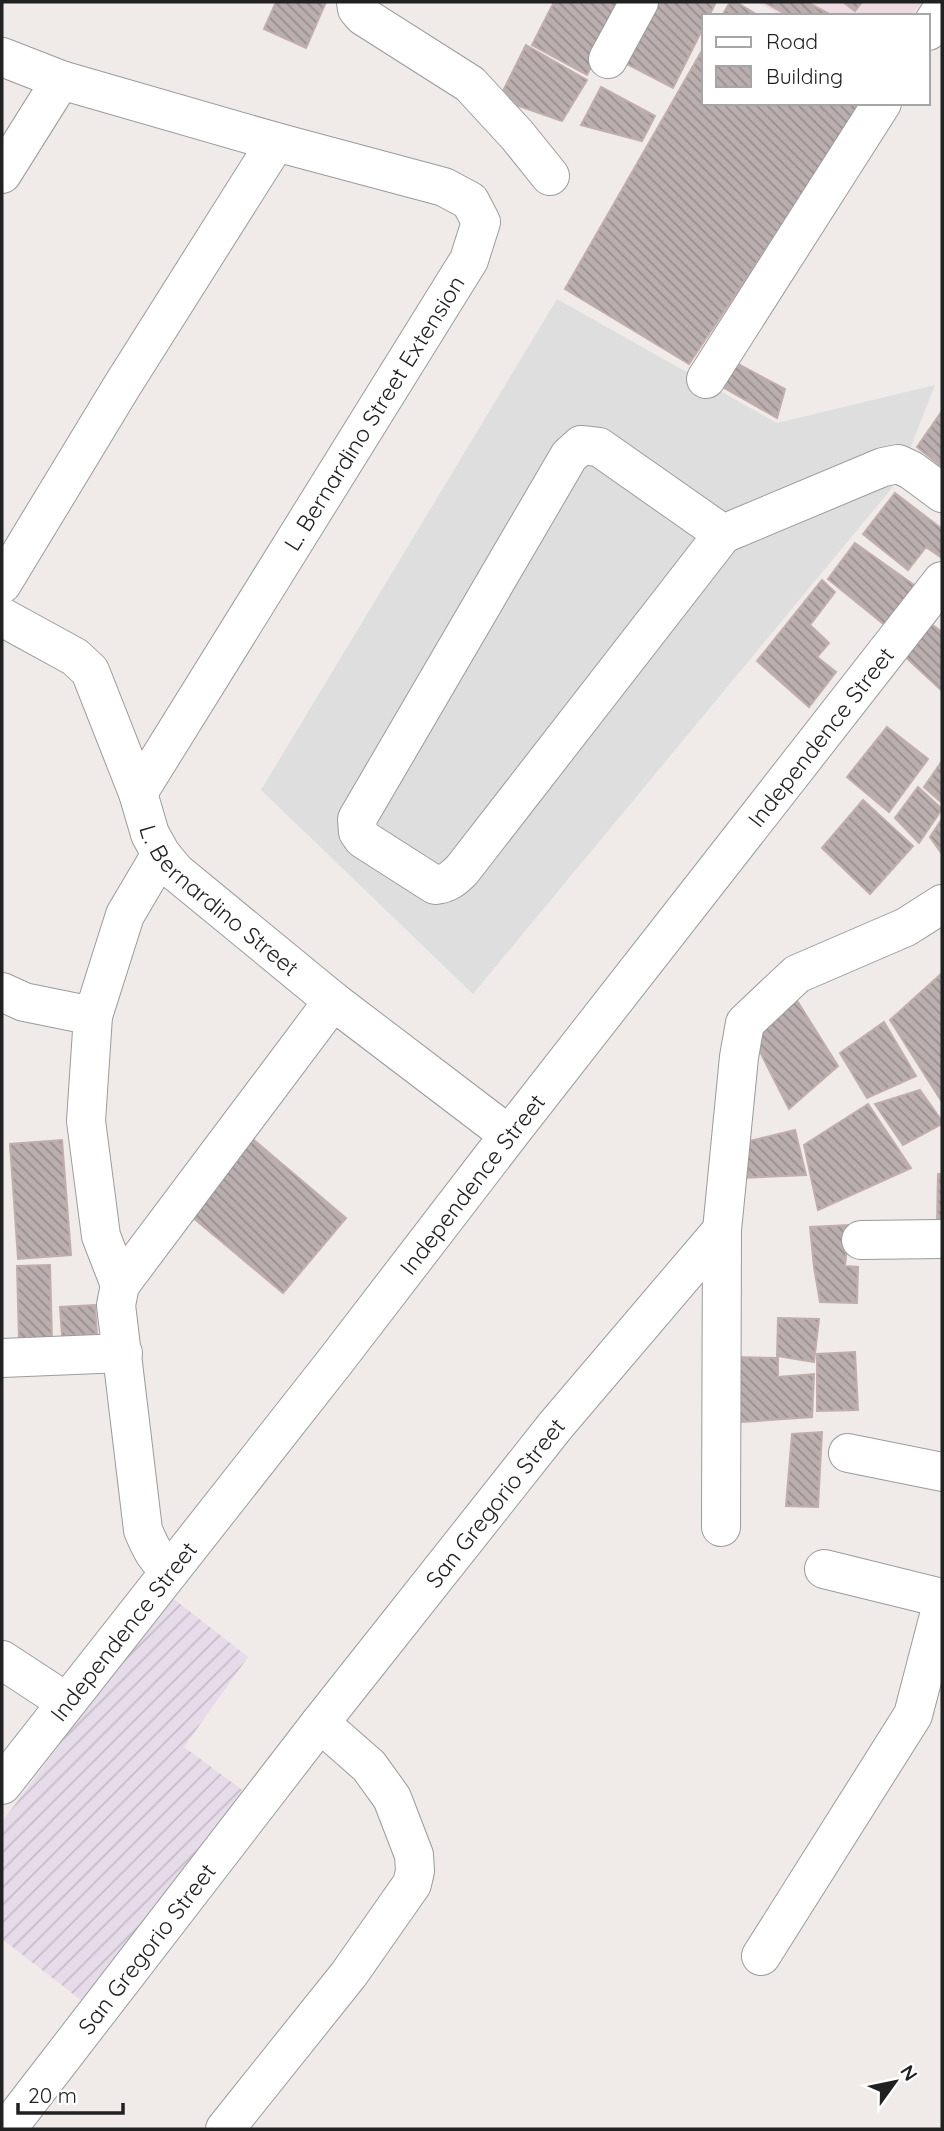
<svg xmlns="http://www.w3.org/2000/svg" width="944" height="2131" viewBox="0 0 944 2131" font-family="Quicksand,sans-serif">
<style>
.residential{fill:#dfdede}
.commercial{fill:#efdae1}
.industrial{fill:url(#industrial-furrows)}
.building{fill:url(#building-back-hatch);stroke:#c1aeac;stroke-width:2}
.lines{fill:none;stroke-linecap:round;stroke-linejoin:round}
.minor-casing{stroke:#9b9b9b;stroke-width:40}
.minor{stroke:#fff;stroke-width:38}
.labels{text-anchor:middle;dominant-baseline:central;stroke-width:5;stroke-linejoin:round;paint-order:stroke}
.street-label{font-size:23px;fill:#212121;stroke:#fff}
</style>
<defs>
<pattern id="industrial-furrows" width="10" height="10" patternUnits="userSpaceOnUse" patternTransform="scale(1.75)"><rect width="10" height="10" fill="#e6dbe9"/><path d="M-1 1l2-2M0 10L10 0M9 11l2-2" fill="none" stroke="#c5bcc8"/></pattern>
<pattern id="building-back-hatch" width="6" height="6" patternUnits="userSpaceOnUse" patternTransform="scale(1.75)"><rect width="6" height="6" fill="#baafae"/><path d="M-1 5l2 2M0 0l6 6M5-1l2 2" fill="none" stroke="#978e8d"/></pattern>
</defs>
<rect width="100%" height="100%" fill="#f0ebe9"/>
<path class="residential" d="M557,299L777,423L935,385L897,482L473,994L261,790Z"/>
<path class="commercial" d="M757,2H922L911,16H782Z"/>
<path class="industrial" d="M170,1596L248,1657L184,1747L249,1795L90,2007L2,1939V1822Z"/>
<path class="building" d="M276,2H326L306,48L264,29Z
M554,2H615L623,6L587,75L532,45Z
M650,2H716L709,16H704V26L673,88L625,63Z
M730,2H736L759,16H722Z
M764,2H807L833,16H789Z
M843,2H862L855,11Z
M526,45L587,80L562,121L499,99Z
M704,47V103H863L689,364L565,289Z
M601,87L655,116L642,141L581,125Z
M736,363L785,389L777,418L719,385Z
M942,411V467L917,447Z
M895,493L942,529V558L926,547L908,570L863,534Z
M855,543L914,585L886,626L828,579Z
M822,580L835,592L810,625L829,643L817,657L836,672L809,707L757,661Z
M927,621L942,632V691L898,650Z
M887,727L928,759L889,812L847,777Z
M942,761V803L924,787Z
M918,787L942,809L919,843L895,818Z
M863,800L913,846L870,894L822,848Z
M942,819V854L930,837Z
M942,973V1102L890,1020Z
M796,999L838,1066L789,1109L750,1032Z
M884,1022L916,1076L867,1098L840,1053Z
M920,1090L942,1121V1124L903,1145L875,1104Z
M868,1104L911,1168L818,1210L804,1145Z
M795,1130L806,1175L741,1178L745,1142Z
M247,1134L346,1218L283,1293L184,1210Z
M62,1140L71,1255L18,1259L10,1144Z
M938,1174H942V1226L937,1225Z
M849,1225L845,1266L858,1267L857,1303L820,1302L814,1267L810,1227Z
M50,1265L52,1340L19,1341L17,1266Z
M95,1305L97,1334L62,1336L60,1307Z
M778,1318L819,1319L814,1362L777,1356Z
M855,1352L858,1410L817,1411V1354Z
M732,1357L778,1358V1377L814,1374L812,1417L729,1423Z
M822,1432L818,1507L786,1506L792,1434Z"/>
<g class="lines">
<g class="minor-casing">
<g id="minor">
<path d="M356,2L357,9L363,16L470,84L517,135L550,176"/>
<path d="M928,31L942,9"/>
<path d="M2,57L61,80L276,142L444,187L470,201L481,222L469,260L138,793"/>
<path d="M608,59L639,2"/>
<path d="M2,174L61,80"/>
<path d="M706,379L882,103"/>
<path d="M723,534L462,870C453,879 447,884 435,885L363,839L358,832L357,819L569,456L581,445L599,447L723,534L883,467L898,464L911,470L942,493"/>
<path d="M2,584L122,386L276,142"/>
<path id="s1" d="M2,617L75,657L90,671L138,793L150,834L161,854L176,872L333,1001L509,1135"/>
<path d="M2,992L24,1002L93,1016"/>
<path d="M861,1240L942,1239"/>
<path d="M120,1285L101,1236L86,1121L93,1016L125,915L161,854"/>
<path d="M2,1358L123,1353"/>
<path d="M848,1453L942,1472"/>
<path d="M721,1527L722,1230L739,1057L745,1023L797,974L906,927L942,904"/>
<path d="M824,1569L942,1598"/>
<path d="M171,1570C156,1560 150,1547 143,1530L116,1305L120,1285L333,1001"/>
<path d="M2,1660L66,1702"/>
<path id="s2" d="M2,1785L337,1359L509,1135L942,581"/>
<path d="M761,1956L913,1715L942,1604"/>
<path id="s3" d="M7,2129L320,1723L556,1425L722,1230"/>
<path d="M225,2129L349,1974L412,1884L415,1871L414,1855L392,1798L369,1766L320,1723"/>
</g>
</g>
<use href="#minor" class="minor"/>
</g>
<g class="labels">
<g class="street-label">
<text transform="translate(374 413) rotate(-58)">L. Bernardino Street Extension</text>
<text stroke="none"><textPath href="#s2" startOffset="1330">Independence Street</textPath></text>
<text stroke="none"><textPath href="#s1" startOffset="374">L. Bernardino Street</textPath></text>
<text stroke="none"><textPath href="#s2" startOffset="763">Independence Street</textPath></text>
<text stroke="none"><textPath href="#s3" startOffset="794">San Gregorio Street</textPath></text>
<text stroke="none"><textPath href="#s2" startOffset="196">Independence Street</textPath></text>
<text stroke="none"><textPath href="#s3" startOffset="228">San Gregorio Street</textPath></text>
</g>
</g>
<rect width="944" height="2131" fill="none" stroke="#212121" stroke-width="7"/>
<rect x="702" y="14" width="228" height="91" fill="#ffffff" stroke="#a6a6a6" stroke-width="2"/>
<rect x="716" y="37" width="35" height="10" fill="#ffffff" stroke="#a6a6a6" stroke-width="2"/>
<text x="766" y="49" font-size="21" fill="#212121">Road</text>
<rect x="716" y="66" width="35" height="21" fill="url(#building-back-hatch)" stroke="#a6a6a6" stroke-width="2"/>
<text x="766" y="84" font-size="21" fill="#212121">Building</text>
<g transform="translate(895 2082) rotate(57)" stroke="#ffffff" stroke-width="5" paint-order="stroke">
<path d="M0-5L12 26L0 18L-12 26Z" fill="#212121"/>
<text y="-10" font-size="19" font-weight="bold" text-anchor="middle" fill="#212121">N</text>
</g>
<path d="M18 2103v10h105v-10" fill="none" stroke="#212121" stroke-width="3.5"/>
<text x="28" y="2103" font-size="21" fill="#212121" stroke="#ffffff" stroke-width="5" paint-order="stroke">20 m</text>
</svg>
